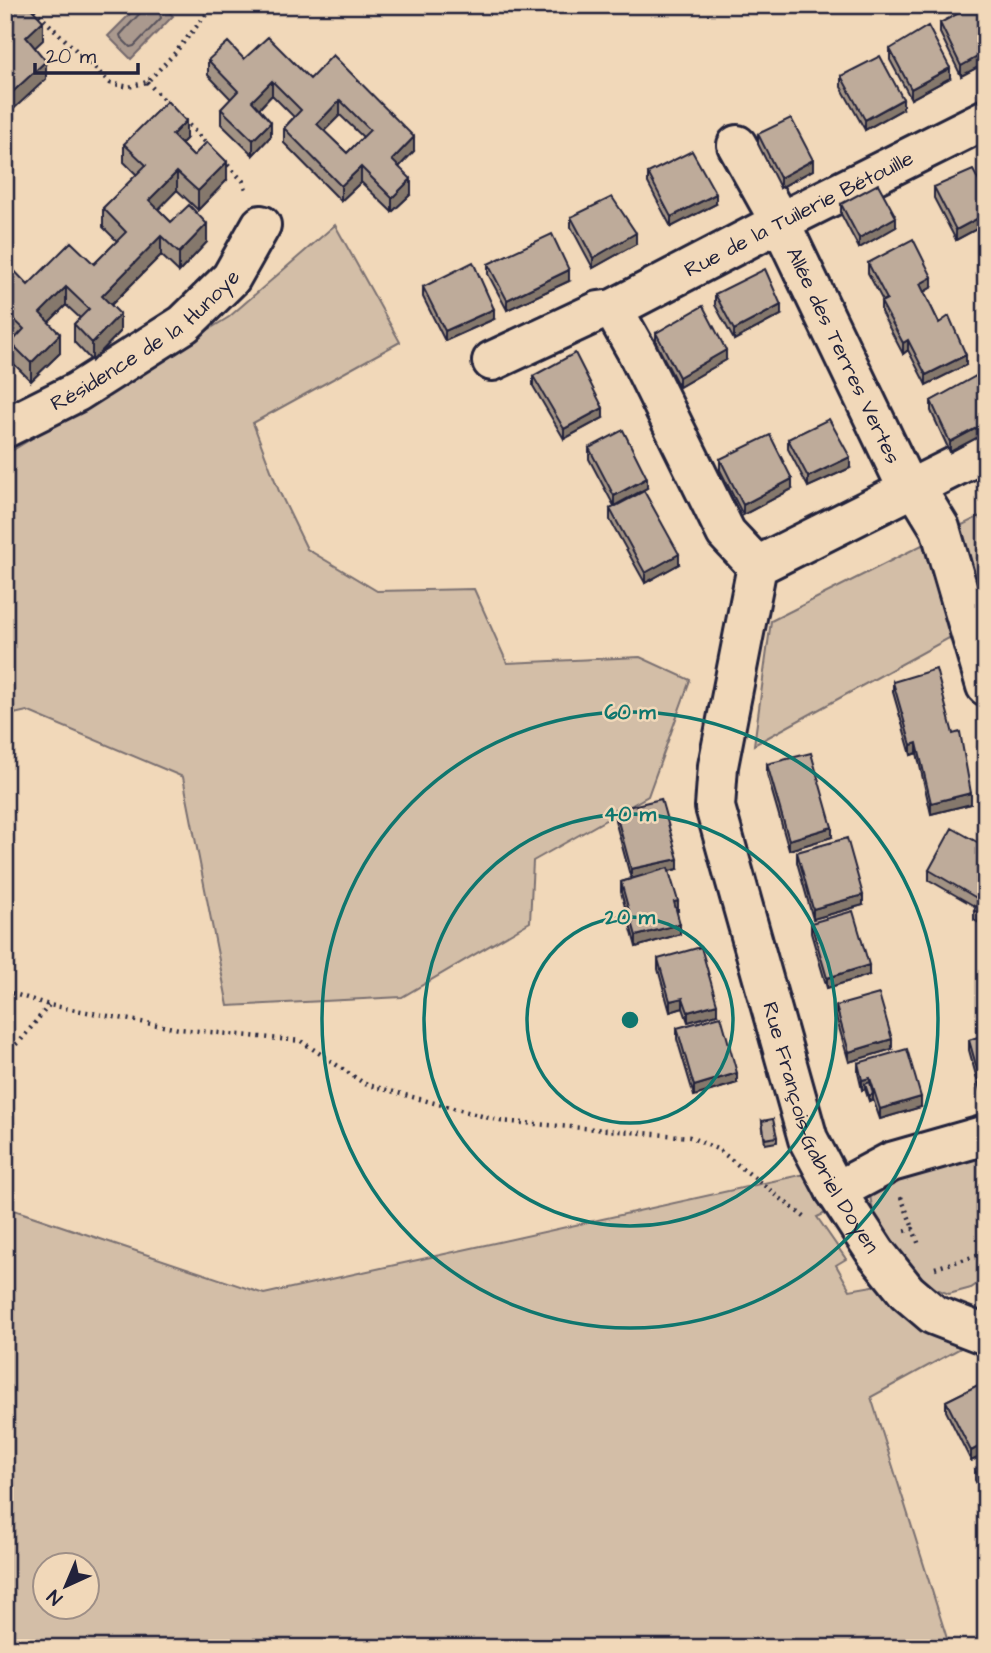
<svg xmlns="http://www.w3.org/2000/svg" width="991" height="1653" viewBox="0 0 991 1653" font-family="'Architects Daughter',sans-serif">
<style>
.green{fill:#d3bea7;stroke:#7a7071;stroke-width:2;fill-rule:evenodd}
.water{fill:#aa998e;stroke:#74696d;stroke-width:2}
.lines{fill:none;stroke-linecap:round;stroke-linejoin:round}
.shore{stroke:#58525c;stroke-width:2}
.minor-casing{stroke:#22223b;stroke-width:44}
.path{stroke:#22223b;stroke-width:4.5;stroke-dasharray:2 5;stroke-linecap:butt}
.minor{stroke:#f1d8b9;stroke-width:38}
.wall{fill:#a39384;stroke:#22223b;stroke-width:2;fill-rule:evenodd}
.shaded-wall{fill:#85786c;stroke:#22223b;stroke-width:2}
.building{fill:#beab9a;stroke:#22223b;stroke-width:2;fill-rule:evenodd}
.ring{fill:none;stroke:#0f766e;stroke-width:3.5}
.labels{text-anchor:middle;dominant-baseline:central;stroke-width:5;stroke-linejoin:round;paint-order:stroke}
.street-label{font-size:21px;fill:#22223b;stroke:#f1d8b9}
.centre{fill:#0f766e;stroke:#f1d8b9;stroke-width:3.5}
.ring-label{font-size:21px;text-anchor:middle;font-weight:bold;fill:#0f766e;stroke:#f1d8b9;stroke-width:5;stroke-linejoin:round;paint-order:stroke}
</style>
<rect width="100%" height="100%" fill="#f1d8b9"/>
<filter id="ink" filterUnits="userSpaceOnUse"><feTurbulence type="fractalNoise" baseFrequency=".0143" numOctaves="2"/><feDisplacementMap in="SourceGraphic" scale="14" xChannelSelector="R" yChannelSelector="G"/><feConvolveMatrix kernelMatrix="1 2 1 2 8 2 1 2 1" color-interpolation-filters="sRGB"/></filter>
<g filter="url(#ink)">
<path class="green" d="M335,225L400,342L253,423L279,491L307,549L377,591L474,589L507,663L640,657L690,680L648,796L533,861L530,922L402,997L228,1006L183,777L27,711L5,716V455L229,317Z
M986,513V611L980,614L956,528Z
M926,543L951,637L754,745L771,621Z
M986,1150V1278L971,1288L949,1294L926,1285L905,1267L874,1216L870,1196L881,1184Z
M805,1174L828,1212L817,1217L846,1259L836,1265L850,1290L878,1285L970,1343L871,1397L950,1648H5V1207L264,1294ZM46,1566H88V1608H46Z"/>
<path class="water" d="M139,5H162L173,16L131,59L108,36Z"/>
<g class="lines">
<path class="shore" d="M143,5L141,12L120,35L121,38L130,47L134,46L161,18L158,5"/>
<g class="minor-casing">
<g id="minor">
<path id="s1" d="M737,145L780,222L903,479L915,487L940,528L986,686"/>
<path d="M613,309L636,350L726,533L757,566"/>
<path id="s2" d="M492,361L599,311L613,309L780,222L986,119"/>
<path id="s3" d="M5,428L77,392L184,324L231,278L261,225"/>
<path id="s4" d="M986,451L757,566L718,766L715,807L808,1139L835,1190L876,1253L907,1292L934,1315L986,1335"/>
<path d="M835,1190L850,1184L891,1162L986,1135"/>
</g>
</g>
<path class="path" d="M29,5L110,83L129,87L147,82L174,54L214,5
M147,82L168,104
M184,120L210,147
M223,160L243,181L247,192
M5,991L49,1005L179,1029L301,1041L365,1084L500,1121L690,1137L719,1150L808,1220
M5,1053L21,1040L49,1005
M901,1197L913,1228
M905,1231L913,1229L919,1245
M935,1268L986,1253"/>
<use href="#minor" class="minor"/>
</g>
<path class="wall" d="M940,23L986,29V63L961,76L940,33Z
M890,49L950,78L911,99L890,60Z
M244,59L310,79L414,151L399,167L411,194L392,212L361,182L341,201L284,143V128L294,117L272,95L259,109L271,136L253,155L221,124V109L231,99L208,75V60ZM340,115L363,137L347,153L324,131Z
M841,76L903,109L865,130L841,87Z
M758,134L813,170L780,188L758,144Z
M186,139L181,144L193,156L227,180L198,210L177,190L158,209L171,222L207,242L179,272L161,255L111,305L120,332L92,361L74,342V324L80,318L66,305L49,322L60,353L31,381L11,361V343L15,339L5,330V264L28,285L94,264L117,241L103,227V208L137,175L124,162V144Z
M986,158V180L981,170V160Z
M648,173L716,204L671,227L648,183Z
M934,187L986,194V224L956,240L934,198Z
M841,204L896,227L859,248L841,214Z
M571,217L636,244L593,268L571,227Z
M868,263L932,287L924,292L939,323L966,365L926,385L908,350L903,354L881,312V302L883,301L868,273Z
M488,264L569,281L507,310L488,274Z
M423,287L494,319L445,341L423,297Z
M715,294L781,315L734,340L715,305Z
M656,333L726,360L679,387L656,343Z
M986,373V433L950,452L931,411V401Z
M533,376L603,418L564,439L533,386Z
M788,439L850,468L808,487L788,449Z
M589,448L647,488L614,506L589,459Z
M720,459L792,489L743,515L720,470Z
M610,509L679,564L645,583L610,520Z
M893,682L971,804L931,814L917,753L911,755L893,692Z
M767,764L832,837L789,850L767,774Z
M615,810L678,869L669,871L678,911H676L680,934L636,947L621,892V882L631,879L615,820Z
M986,847V927L974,920V910L976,907L929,880V870Z
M797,852L863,905L813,919L797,862Z
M811,923L869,975L827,988L811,933Z
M658,959L717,1014L688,1022L683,1008L670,1012L658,969Z
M836,1006L892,1049L849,1062L836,1017Z
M677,1028L737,1083L694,1096L677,1039Z
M986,1032V1088L980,1090L969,1050V1040L983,1036V1033Z
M858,1063L921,1107L880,1119L873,1099L869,1101L865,1089L862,1090L858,1073Z
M762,1121L777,1137V1142L765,1144Z
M986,1381V1454L971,1461L946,1411V1401Z
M986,1464V1500L975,1480V1469Z"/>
<path class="shaded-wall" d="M43,21V40L26,56V37Z
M986,52V63L961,76V66Z
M46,61V79L5,117V99Z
M950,68V78L911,99V89Z
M272,81V95L252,116V101Z
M903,99V109L865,130V120Z
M340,100V115L317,138V124Z
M186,121V139L172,153V135Z
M271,122V136L253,155V140Z
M414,137V151L392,174V160Z
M813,160V170L780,188V178Z
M227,162V180L198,210V191Z
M361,167V182L341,201V186Z
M177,172V190L149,219V200Z
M411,179V194L392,212V198Z
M716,194V204L671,227V217Z
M986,214V224L956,240V230Z
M896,217V227L859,248V238Z
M207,224V242L179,272V253Z
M636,233V244L593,268V258Z
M161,236V255L102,314V296Z
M569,270V281L507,310V300Z
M932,277V287L920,294V284Z
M66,287V305L40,331V313Z
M781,305V315L734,340V330Z
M494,309V319L445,341V331Z
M120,314V332L92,361V343Z
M60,334V353L31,381V363Z
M908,340V350L903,354V343Z
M726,350V360L679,387V377Z
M966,355V365L926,385V375Z
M603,408V418L564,439V429Z
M986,423V433L950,452V442Z
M850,457V468L808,487V477Z
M647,478V488L614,506V496Z
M792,479V489L743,515V505Z
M679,554V564L645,583V573Z
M917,743V753L911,755V745Z
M971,793V804L931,814V803Z
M832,827V837L789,850V840Z
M678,859V869L631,879V869Z
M863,895V905L813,919V909Z
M678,901V911L674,912V902Z
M680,924V934L636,947V936Z
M869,965V975L827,988V978Z
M683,998V1008L670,1012V1001Z
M717,1004V1014L688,1022V1012Z
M892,1039V1049L849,1062V1052Z
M737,1073V1083L694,1096V1086Z
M870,1078V1088L865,1084V1089L862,1090V1080Z
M986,1078V1088L980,1090V1079Z
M873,1094V1099L869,1101V1096Z
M921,1097V1107L880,1119V1109Z
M986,1443V1454L971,1461V1451Z"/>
<path class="building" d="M19,5H28L43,21L26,37L46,61L5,99V18Z
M974,5L986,29V52L961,66L940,23Z
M928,26L950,68L911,89L890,49Z
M268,37L310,79L333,55L414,137L392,160L411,179L392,198L361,167L341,186L284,128L301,110L272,81L252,101L271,122L253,140L221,109L238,91L208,60L228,42L244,59ZM340,100L370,130L347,153L317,124Z
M880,56L903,99L865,120L841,76Z
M167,101L186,121L172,135L193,156L207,142L227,162L198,191L177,172L149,200L171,222L189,205L207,224L179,253L161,236L102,296L120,314L92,343L74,324L89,309L66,287L40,313L60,334L31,363L11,343L24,329L5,311V264L7,263L28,285L71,242L94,264L126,232L103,208L146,165L124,144Z
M791,118L813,160L780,178L758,134Z
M692,151L716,194L671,217L648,173Z
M986,158V170L981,160Z
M973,170L986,194V214L956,230L934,187Z
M878,184L896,217L859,238L841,204Z
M612,197L636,233L593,258L571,217Z
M552,234L569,270L507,300L488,264Z
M913,239L932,277L920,284L939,323L949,316L966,355L926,375L908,340L903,343L881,302L887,299L868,263Z
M473,262L494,309L445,331L423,287Z
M765,269L781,305L734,330L715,294Z
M703,306L726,350L679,377L656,333Z
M575,353L603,408L564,429L533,376Z
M985,371L986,423L950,442L931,401Z
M829,419L850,457L808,477L788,439Z
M623,430L647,478L614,496L589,448Z
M770,435L792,479L743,505L720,459Z
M644,491L679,554L645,573L610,509Z
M936,669L953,734L960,732L971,793L931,803L917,743L911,745L893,682Z
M811,753L832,827L789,840L767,764Z
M661,799L678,859L631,869L615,810Z
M952,828L986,847V917L974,910L980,900L929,870Z
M847,838L863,895L813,909L797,852Z
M668,868L678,901L674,902L680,924L636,936L621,882Z
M853,911L869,965L827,978L811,923Z
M701,947L717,1004L688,1012L683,998L670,1001L658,959Z
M879,994L892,1039L849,1052L836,1006Z
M721,1016L737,1073L694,1086L677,1028Z
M986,1032V1078L980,1079L969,1040L984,1035L983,1033Z
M907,1049L921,1097L880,1109L870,1078L862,1080L858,1063Z
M870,1082L873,1094L869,1096L865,1084Z
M773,1119L777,1137L765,1139L762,1121Z
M986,1381V1443L971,1451L946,1401Z
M986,1464V1490L975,1469Z"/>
</g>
<g class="ring">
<circle cx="630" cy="1020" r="103"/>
<circle cx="630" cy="1020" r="206"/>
<circle cx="630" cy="1020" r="308"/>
</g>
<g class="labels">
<g class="street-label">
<text stroke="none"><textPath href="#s2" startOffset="341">Rue de la Tuilerie Bétouille</textPath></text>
<text stroke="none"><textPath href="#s3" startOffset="166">Résidence de la Hunoye</textPath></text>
<text stroke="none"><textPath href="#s1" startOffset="236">Allée des Terres Vertes</textPath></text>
<text stroke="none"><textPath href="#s4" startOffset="840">Rue François-Gabriel Doyen</textPath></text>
</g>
</g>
<circle cx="630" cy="1020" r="10" class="centre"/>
<g class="ring-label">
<text x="630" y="719">60 m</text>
<text x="630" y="821">40 m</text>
<text x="630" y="924">20 m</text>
</g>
<rect width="991" height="1653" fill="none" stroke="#f1d8b9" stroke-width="28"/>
<rect x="14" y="14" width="963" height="1625" fill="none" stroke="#22223b" stroke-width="2.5" filter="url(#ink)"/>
<g transform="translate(66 1586) rotate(224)"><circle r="33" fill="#f1d8b9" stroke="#9e8f87" stroke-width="2"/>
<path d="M0-5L12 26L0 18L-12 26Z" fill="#22223b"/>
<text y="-10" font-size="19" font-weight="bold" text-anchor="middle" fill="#22223b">N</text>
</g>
<path d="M35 63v10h103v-10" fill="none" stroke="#22223b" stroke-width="3.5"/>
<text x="46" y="63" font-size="21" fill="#22223b" stroke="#f1d8b9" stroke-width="5" paint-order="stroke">20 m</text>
</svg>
